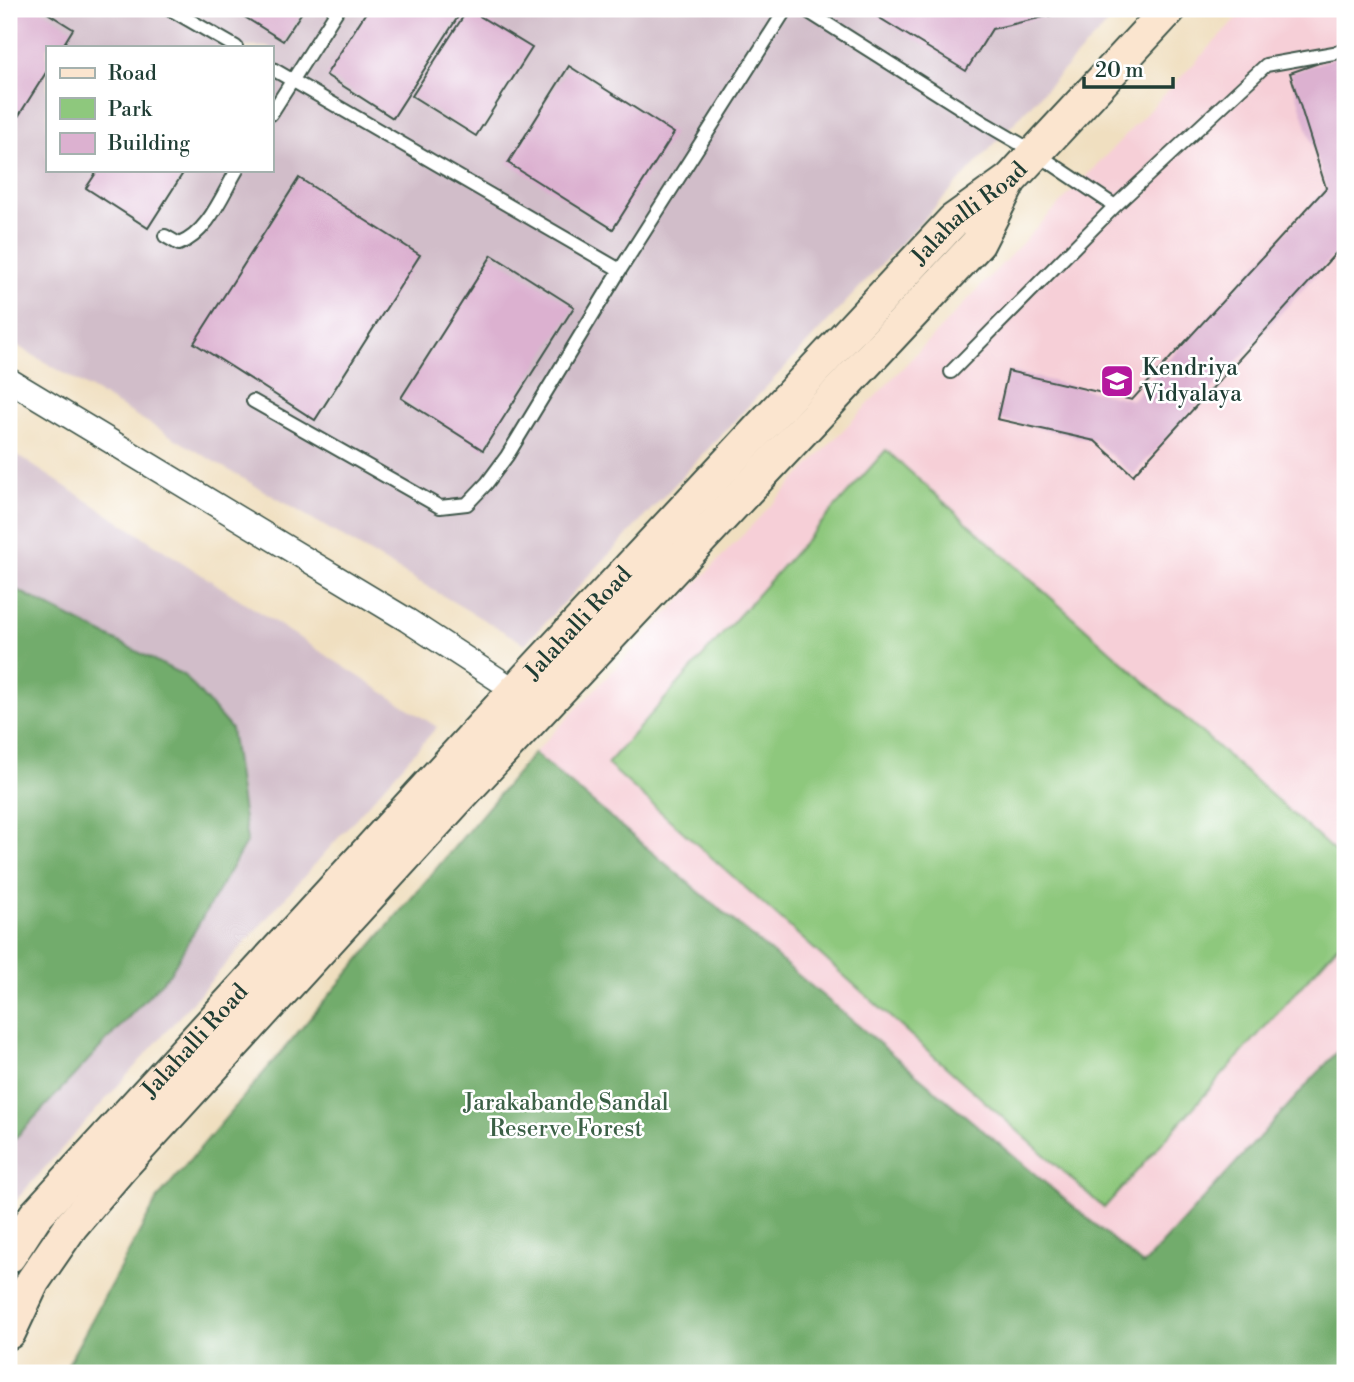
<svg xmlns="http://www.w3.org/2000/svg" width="1354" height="1382" viewBox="0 0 1354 1382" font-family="'Libre Bodoni',serif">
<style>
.built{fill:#f6cfd7}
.industrial{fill:#d1bdc9;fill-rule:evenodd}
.green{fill:#8ec87d;stroke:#568258;stroke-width:2}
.forest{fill:#72ac6c;stroke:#487450;stroke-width:2}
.building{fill:#dcb1d0}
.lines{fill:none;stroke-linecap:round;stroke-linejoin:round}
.lane-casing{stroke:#3e5549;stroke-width:16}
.street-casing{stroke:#3e5549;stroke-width:26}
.secondary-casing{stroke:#3e5549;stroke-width:37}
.lane{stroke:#fff;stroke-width:12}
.street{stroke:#fff;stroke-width:23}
.secondary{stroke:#fbe5cf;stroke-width:33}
.labels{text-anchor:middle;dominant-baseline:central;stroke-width:5;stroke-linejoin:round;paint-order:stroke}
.street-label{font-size:23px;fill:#1f3d34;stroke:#fff}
.poi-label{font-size:23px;fill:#1f3d34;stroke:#fff;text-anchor:start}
.park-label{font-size:23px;fill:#3b6046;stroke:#fff}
</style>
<rect width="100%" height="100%" fill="#fff"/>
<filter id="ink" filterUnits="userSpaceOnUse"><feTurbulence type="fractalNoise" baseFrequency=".0143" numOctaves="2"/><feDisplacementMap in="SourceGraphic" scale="14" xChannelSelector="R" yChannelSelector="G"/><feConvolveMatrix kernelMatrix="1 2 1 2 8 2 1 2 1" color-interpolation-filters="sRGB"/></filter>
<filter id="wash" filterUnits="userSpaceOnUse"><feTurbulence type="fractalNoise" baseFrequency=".00686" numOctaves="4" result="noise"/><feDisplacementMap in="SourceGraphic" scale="28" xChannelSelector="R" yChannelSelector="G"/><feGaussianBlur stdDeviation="1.57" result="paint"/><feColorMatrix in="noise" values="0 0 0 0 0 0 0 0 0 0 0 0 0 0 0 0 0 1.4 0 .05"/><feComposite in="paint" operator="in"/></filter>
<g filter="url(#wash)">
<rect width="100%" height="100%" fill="#f0dfc0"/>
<path class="built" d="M1246,9H1345V1043L1143,1265L534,753Z"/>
<path class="industrial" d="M9,9H1121L525,644L9,341ZM47,47H271V170H47Z
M9,450L437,727L9,1208Z"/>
<path class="green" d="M886,450L1345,861V937L1104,1208L607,764Z"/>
<path class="forest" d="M9,586L185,676L231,729L247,841L170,973L9,1145Z
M534,753L1143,1265L1345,1043V1373H63L158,1198Z"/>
<g id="blocks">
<path class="building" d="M9,9H41L73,29L62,47H47V71L9,131Z
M232,9H304L283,41Z
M368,9H463L393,118L326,75Z
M468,9L532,48L476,136L412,96Z
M865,9H1074V10L992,29L966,71Z
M1339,56L1345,75V243L1133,475L1095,441L997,419L1008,371L1132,400L1326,188L1290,73Z
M569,66L674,133L613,229L508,163Z
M98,170H185L148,228L86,188Z
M299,178L420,255L315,420L194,343Z
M492,255L574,307L483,450L401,398Z"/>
</g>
</g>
<g filter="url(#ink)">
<use href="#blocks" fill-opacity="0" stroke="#3e5549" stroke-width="2"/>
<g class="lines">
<g class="lane-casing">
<path id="lane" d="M170,9L236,47
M804,9L986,124L1036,153L1115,206
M271,68L620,270
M271,114L338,9
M165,236L179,244C208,233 222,195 237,170
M951,372L1115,206L1266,65L1345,51
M253,401L440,507L467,504L487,483L507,456L620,270L786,9"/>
</g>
<g class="street-casing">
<path id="street" d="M9,380L407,620L525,697"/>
</g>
<g class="secondary-casing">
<g id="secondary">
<path id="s1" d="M9,1256L35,1216L516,690L953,221L1010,180L1169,9"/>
<path d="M9,1332L33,1281L71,1226L121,1167L459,797L978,243L1007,186"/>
</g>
</g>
<use href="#lane" class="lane"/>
<use href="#street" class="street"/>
<use href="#secondary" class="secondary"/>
</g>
</g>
<defs>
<g id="school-square" transform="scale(1.75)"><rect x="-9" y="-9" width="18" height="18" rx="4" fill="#b5179e" stroke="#fff"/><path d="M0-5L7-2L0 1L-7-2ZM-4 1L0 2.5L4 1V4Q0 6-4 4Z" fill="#fff"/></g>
</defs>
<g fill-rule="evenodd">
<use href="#school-square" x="1117" y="381"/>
</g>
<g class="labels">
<g class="street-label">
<text stroke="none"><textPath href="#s1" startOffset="1419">Jalahalli Road</textPath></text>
<text stroke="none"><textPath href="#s1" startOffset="852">Jalahalli Road</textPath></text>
<text stroke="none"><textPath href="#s1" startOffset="285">Jalahalli Road</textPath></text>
</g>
<g class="poi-label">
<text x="1142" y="368">Kendriya<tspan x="1142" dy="26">Vidyalaya</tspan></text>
</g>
<g class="park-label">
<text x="566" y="1103">Jarakabande Sandal<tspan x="566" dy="26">Reserve Forest</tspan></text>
</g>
</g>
<rect width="1354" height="1382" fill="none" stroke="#fff" stroke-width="35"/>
<rect x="46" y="46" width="228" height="126" fill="#ffffff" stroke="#a5b1ae" stroke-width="2"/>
<rect x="60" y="68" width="35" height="10" fill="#fbe5cf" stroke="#a5b1ae" stroke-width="2"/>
<text x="108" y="80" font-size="21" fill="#1f3d34">Road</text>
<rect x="60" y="98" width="35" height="21" fill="#8ec87d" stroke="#a5b1ae" stroke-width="2"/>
<text x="108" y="116" font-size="21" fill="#1f3d34">Park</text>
<rect x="60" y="133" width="35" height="21" fill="#dcb1d0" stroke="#a5b1ae" stroke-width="2"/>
<text x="108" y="150" font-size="21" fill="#1f3d34">Building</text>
<path d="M1084 77v10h89v-10" fill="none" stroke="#1f3d34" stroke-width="3.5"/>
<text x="1095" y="77" font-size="21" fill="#1f3d34" stroke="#ffffff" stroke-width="5" paint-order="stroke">20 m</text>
</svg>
